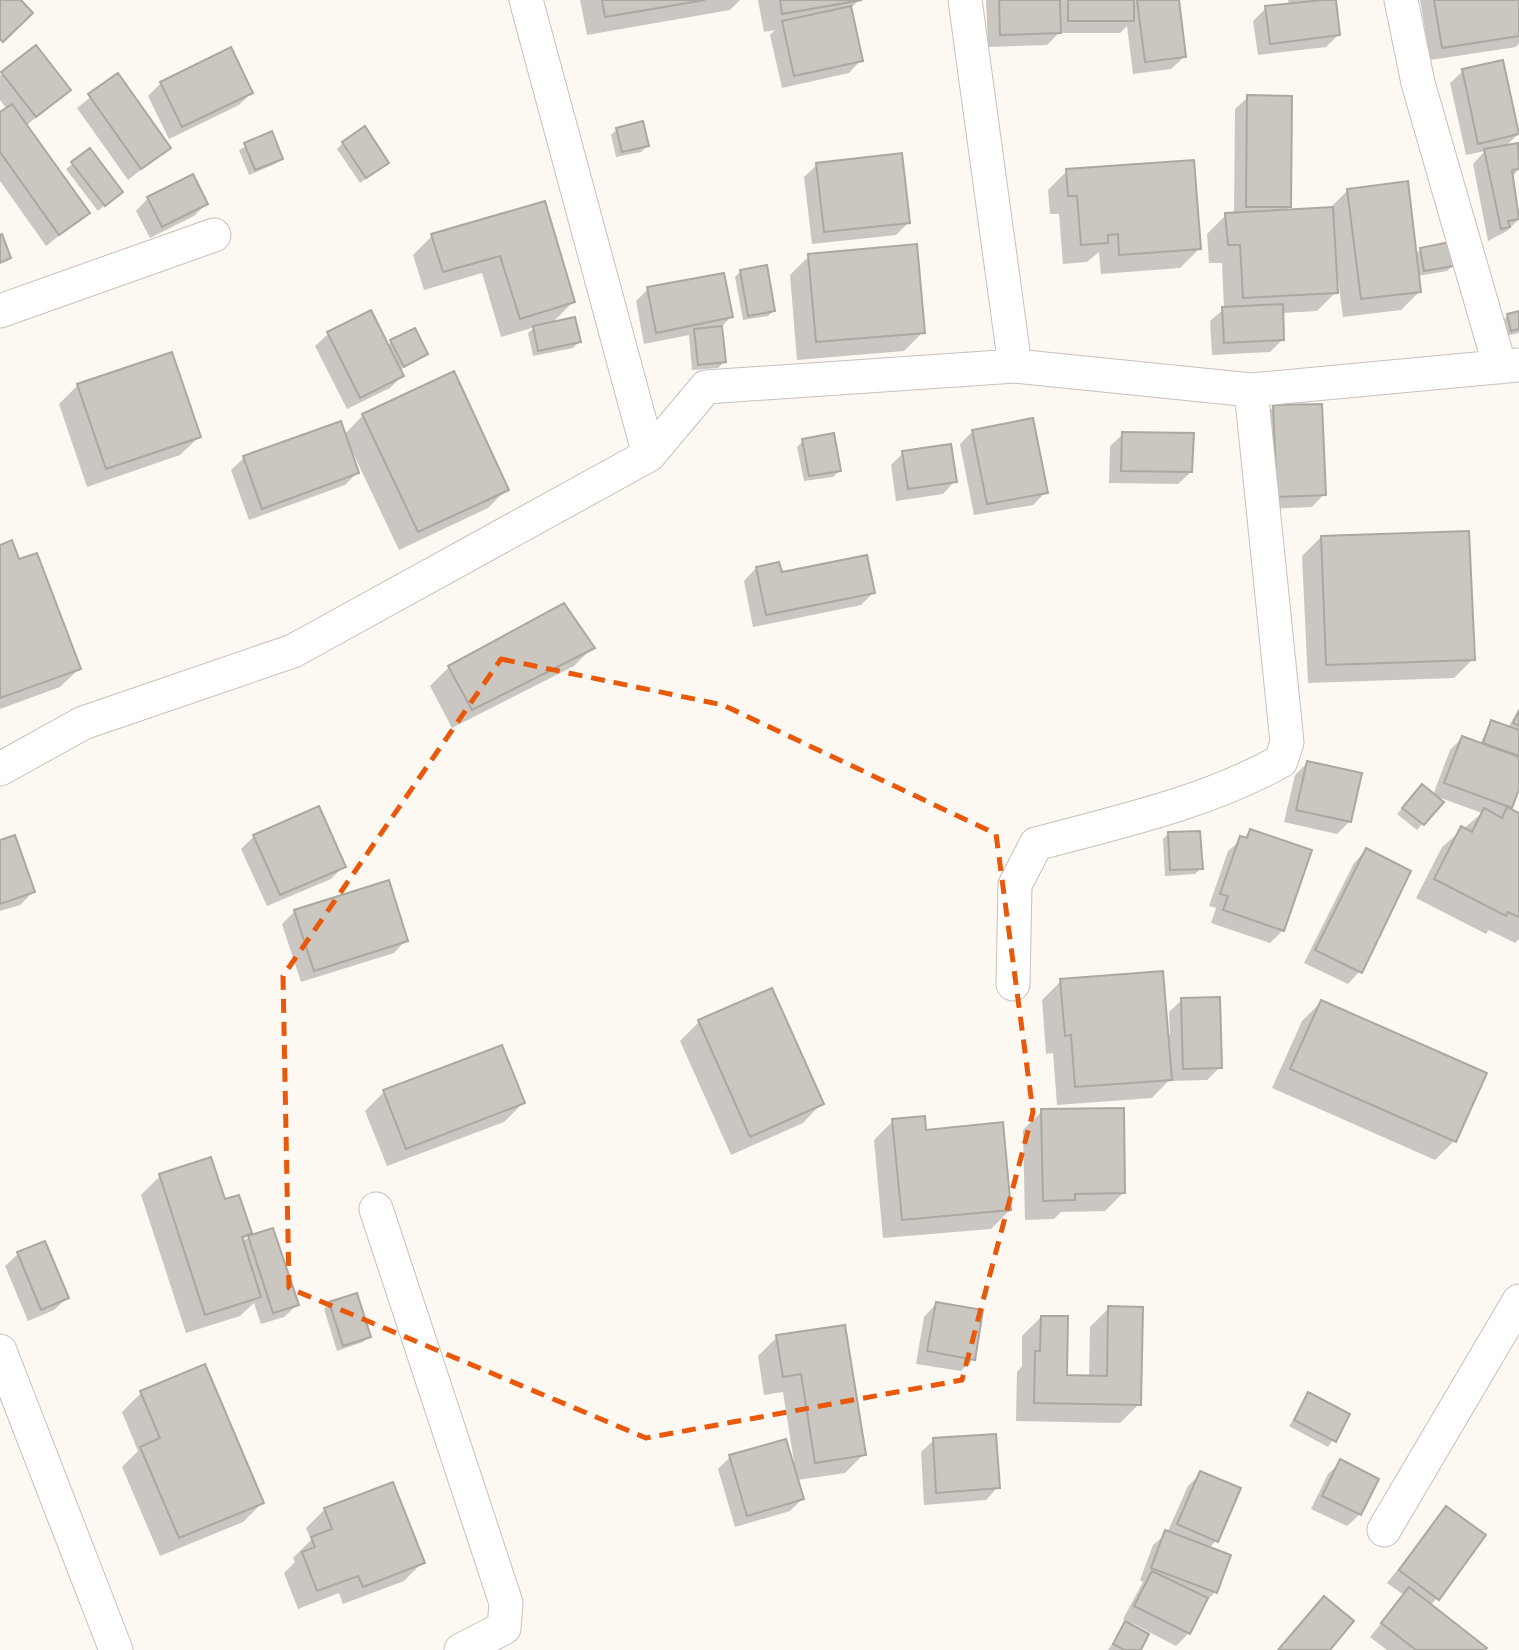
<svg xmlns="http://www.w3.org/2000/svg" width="1519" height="1650" viewBox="0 0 1519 1650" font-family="'Fira Sans',sans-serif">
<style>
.shadow{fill:#0003}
.building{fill:#cac6c0;stroke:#aba7a1;stroke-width:2}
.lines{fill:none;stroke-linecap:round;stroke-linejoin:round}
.minor-casing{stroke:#c6c1bb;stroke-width:35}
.minor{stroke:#fff;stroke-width:33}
.marked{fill:none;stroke:#e8590c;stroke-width:5;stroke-dasharray:14 9;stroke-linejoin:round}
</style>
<rect width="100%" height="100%" fill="#fdf8f2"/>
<path class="shadow" d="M580,0H740L730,10L587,35Z
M758,0H859L850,9L861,60L849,73L782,88L770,35L775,30L764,32Z
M986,0H1177L1184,57L1171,69L1133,74L1127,26L1120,33H1059L1047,45L988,47Z
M1288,0H1334L1338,35L1326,47L1258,55L1253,21L1266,8L1289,5Z
M1420,0H1519V43L1516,47L1430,60Z
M36,47L69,89L26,126L88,213L46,246L0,181V114L7,109L0,100V75Z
M1463,71L1518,134L1504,148L1516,145L1519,158V169L1512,177L1519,219L1507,231L1488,241L1473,164L1485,151L1466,155L1450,83Z
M117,76L168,148L128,180L77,108Z
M161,83L251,93L239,105L169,139L148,96Z
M1248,97L1289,207L1285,211L1329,209L1348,190L1415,255L1421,249L1453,265L1447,271L1418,276L1420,291L1401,310L1343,317L1338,280L1335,281L1336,292L1317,311L1282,313L1283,339L1270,352L1212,355L1210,321L1224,309L1222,263H1209L1207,234L1226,215L1234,214L1235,109Z
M617,129L647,146L641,152L616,157L611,135Z
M271,133L281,158L275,164L249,175L239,150Z
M343,143L387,163L360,183L337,149Z
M90,151L115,197L98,211L66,169Z
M817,165L909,222L896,235L812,244L804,177Z
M1067,171L1199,249L1180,268L1101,274L1099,252L1087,262L1063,264L1059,214H1050L1048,190Z
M148,198L206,204L194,216L150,238L136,211Z
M544,203L573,302L551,324L579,342L573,348L533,356L528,333L535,327L501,337L482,273L424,290L413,255L432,236Z
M809,256L923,332L904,351L797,360L790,275Z
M741,271L774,310L768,316L743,320L735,277Z
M648,289L731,317L720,328L724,362L718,368L692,370L689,335L644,344L636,301Z
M370,313L387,346L391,342L426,354L400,370L402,376L390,388L347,409L315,346L328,334Z
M1519,313V333L1505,336L1502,321L1508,315Z
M78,385L199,437L180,455L87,487L59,404Z
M1273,407L1324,494L1312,507L1265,509L1261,420Z
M363,415L507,489L488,508L399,550L352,451L350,452L357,473L345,485L249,520L231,470L244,458L344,435Z
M973,431L1046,492L1033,505L974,515L960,444Z
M1123,434L1191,472L1178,484L1109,483L1110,446Z
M803,441L839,471L833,477L804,481L797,447Z
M903,453L955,481L943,494L896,501L891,465Z
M1321,537L1473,659L1454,678L1308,683L1302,556Z
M0,546L18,562L79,669L60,687L0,709Z
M756,568L781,574L873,593L861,605L753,627L744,581Z
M592,648L574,666L452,728L430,686L449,667Z
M1519,708V784L1508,810L1519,815V939L1515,943L1489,930L1486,934L1416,898L1442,847L1482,813L1435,796L1441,802L1417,830L1397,814L1416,792L1433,795L1450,750L1462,738L1480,744L1491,722L1508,728Z
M1307,763L1350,821L1337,834L1284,822L1295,775Z
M1251,831L1283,930L1270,943L1211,923L1216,908L1209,906L1228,851Z
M1169,833L1201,868L1195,874L1165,876L1163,839Z
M254,836L344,866L331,879L267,906L241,849Z
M0,842L33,892L20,905L0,911Z
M1366,850L1360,971L1348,984L1304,963L1354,863Z
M295,911L406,940L394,953L301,982L282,924Z
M1061,981L1167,1034H1170L1169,1012L1182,1000L1220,1067L1207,1080L1171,1081V1078L1152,1098L1057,1105L1053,1053L1046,1054L1042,1000Z
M771,990L821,1104L803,1123L731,1155L680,1041L699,1022Z
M1321,1002L1484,1074L1454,1141L1435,1160L1272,1088L1302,1021Z
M384,1092L523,1103L504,1122L387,1166L365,1111Z
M1042,1111L1124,1192L1105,1211L1061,1212L1054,1219L1025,1220L1023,1130Z
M893,1121L1010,1210L991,1229L883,1238L874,1140Z
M160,1176L224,1202L250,1233L243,1240L272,1230L297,1305L284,1317L261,1324L254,1303L240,1316L186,1333L141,1195Z
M18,1254L67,1298L54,1310L28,1321L5,1266Z
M330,1303L369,1336L363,1342L337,1351L324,1309Z
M936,1304L973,1359L961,1371L916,1364L924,1317Z
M1109,1308L1139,1404L1120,1423L1016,1421L1017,1372L1022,1366V1336L1041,1317L1065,1376L1089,1377L1090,1327Z
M777,1337L864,1454L845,1473L797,1480L802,1499L790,1511L735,1527L718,1469L730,1457L794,1462L783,1392L764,1395L758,1356Z
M205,1366L262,1503L243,1522L160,1556L122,1467L138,1451L122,1412L141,1393Z
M1309,1394L1348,1415L1328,1447L1289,1426Z
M934,1440L998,1487L986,1500L924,1505L921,1452Z
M1341,1462L1360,1514L1347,1526L1311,1509L1328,1474Z
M1201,1473L1216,1541L1208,1549L1229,1557L1215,1592L1204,1604L1189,1633L1176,1646L1132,1623L1139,1650H1108L1128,1621L1123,1619L1143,1582L1140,1580L1153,1545L1167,1533L1188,1486Z
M1446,1508L1437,1598L1430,1606L1482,1650H1387L1370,1637L1404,1595L1387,1583Z
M325,1509L423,1562L404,1581L343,1604L339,1593L298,1609L284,1573L295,1562L293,1558L311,1540L306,1528Z"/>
<path class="building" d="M0,0H21L33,13L3,42L0,39Z
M602,0H705L605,17Z
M780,0H862L782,14Z
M999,0H1060L1061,33L1000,35Z
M1068,0H1134V21H1068Z
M1137,0H1179L1186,57L1145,62Z
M1322,0H1336L1340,35L1270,44L1265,6Z
M1434,0H1519V36L1442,48Z
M851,6L863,61L794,76L782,21Z
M36,45L71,90L36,117L1,72Z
M231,47L253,93L182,127L160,82Z
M1503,60L1519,134L1478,144L1462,69Z
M118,73L171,148L141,169L88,94Z
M1247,95L1292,96L1291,207H1246Z
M12,104L90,213L59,235L0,152V112Z
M643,121L649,146L622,152L616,128Z
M365,126L389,163L366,178L342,142Z
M272,131L283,159L255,170L244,143Z
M1518,143L1519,169L1512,170L1519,219L1508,221L1510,227L1501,229L1484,149Z
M90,148L123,192L105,206L71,162Z
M902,153L910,223L824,232L816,163Z
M1194,160L1201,249L1119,255L1118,234L1108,235V243L1081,245L1077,196H1068L1066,169Z
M193,174L208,204L162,227L147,197Z
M1408,181L1421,292L1361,299L1347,189Z
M545,201L575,302L520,319L500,256L443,272L431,234Z
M1333,207L1338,293L1243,298L1240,245H1228L1225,213Z
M2,234L11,258L0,263V235Z
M1450,242L1454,266L1424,271L1420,248Z
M917,244L925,333L816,342L808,254Z
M767,265L775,311L748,316L740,270Z
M724,273L733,317L656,333L647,287Z
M1283,304L1284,340L1224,343L1222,307Z
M371,310L404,376L360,398L327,332Z
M1519,311V329L1511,331L1507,314Z
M575,317L581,342L538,351L533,326Z
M722,326L726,362L698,365L694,329Z
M415,328L428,354L404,367L390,340Z
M172,352L201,437L106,469L77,384Z
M454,371L509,490L418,532L362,414Z
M1322,404L1326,495L1277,497L1273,405Z
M1033,418L1048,493L987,504L972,430Z
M341,421L359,473L262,509L243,456Z
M1122,432L1194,433L1192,472L1121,471Z
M834,433L841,471L809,476L802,439Z
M951,444L957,482L908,489L902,451Z
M1469,531L1475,660L1326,665L1321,536Z
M12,540L19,559L37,553L81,669L0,698V545Z
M867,555L875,593L766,615L756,567L779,562L782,572Z
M564,603L595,648L472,710L448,666Z
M1519,711V726L1513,723Z
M1491,720L1519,730V756L1483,743Z
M1462,736L1519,757V789L1512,808L1444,783Z
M1307,761L1362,773L1351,822L1296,810Z
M1422,784L1444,802L1424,825L1402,808Z
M319,806L346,867L280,895L253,835Z
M1507,807L1519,813V917L1508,912L1506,916L1434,879L1461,826L1472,832L1484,808L1502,818Z
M1250,829L1312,850L1284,931L1223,910L1228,896L1220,894L1240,836L1247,838Z
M1200,831L1203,869L1170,870L1168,832Z
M15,835L35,892L0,904V840Z
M1366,848L1411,871L1362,973L1315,950Z
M389,880L408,941L314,971L294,910Z
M1163,971L1172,1080L1075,1087L1071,1035L1065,1036L1060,979Z
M772,988L824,1104L750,1137L698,1020Z
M1220,997L1222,1068L1183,1069L1181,998Z
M1321,1000L1487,1073L1456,1142L1290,1069Z
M502,1045L525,1103L406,1149L383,1090Z
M1124,1108L1125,1193L1075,1194V1200L1043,1201L1041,1109Z
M925,1116L926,1130L1003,1122L1011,1210L902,1220L892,1119Z
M211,1157L225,1199L239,1195L252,1233L242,1237L261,1297L205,1315L159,1174Z
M273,1228L299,1305L273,1313L248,1236Z
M45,1241L69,1298L41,1310L17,1252Z
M357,1293L371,1337L343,1346L329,1302Z
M936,1302L983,1310L975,1360L927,1351Z
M1108,1306L1143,1307L1141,1405L1034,1403L1035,1351H1040L1041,1316H1068L1067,1375L1107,1376Z
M845,1325L866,1455L815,1463L801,1374L783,1377L776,1335Z
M205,1364L264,1503L179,1538L140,1447L160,1438L140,1391Z
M1308,1392L1350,1414L1336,1442L1294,1420Z
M996,1434L1000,1488L936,1493L933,1438Z
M786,1439L804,1499L747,1516L729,1455Z
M1340,1459L1379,1479L1361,1515L1322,1496Z
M1200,1471L1241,1488L1218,1542L1177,1524Z
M393,1482L425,1563L363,1587L358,1576L317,1591L302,1552L315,1547L311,1537L332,1529L324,1508Z
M1446,1506L1486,1535L1439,1600L1399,1570Z
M1165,1530L1231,1555L1217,1593L1151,1568Z
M1152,1571L1208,1598L1190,1634L1134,1606Z
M1409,1587L1487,1648L1485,1650H1416L1381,1623Z
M1324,1596L1354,1621L1330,1650H1278Z
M1125,1621L1149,1634L1141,1650H1124L1113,1644Z"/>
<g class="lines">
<g class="minor-casing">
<path id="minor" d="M526,0L649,455
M965,0L1015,366
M1401,0L1418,83L1500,367
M0,311L214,235
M0,769L83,723L293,651L649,455L706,387L1015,366L1251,390L1519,365
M1013,984L1015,885L1036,844C1118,822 1206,803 1281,761L1287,742L1251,390
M376,1209L506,1603L504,1628L461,1650
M0,1351L116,1650
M1384,1530L1519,1301"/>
</g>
<use href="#minor" class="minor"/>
</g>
<path class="marked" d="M501,659L723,705L996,834L1033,1112L962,1380L646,1438L289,1288L283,976Z"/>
</svg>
